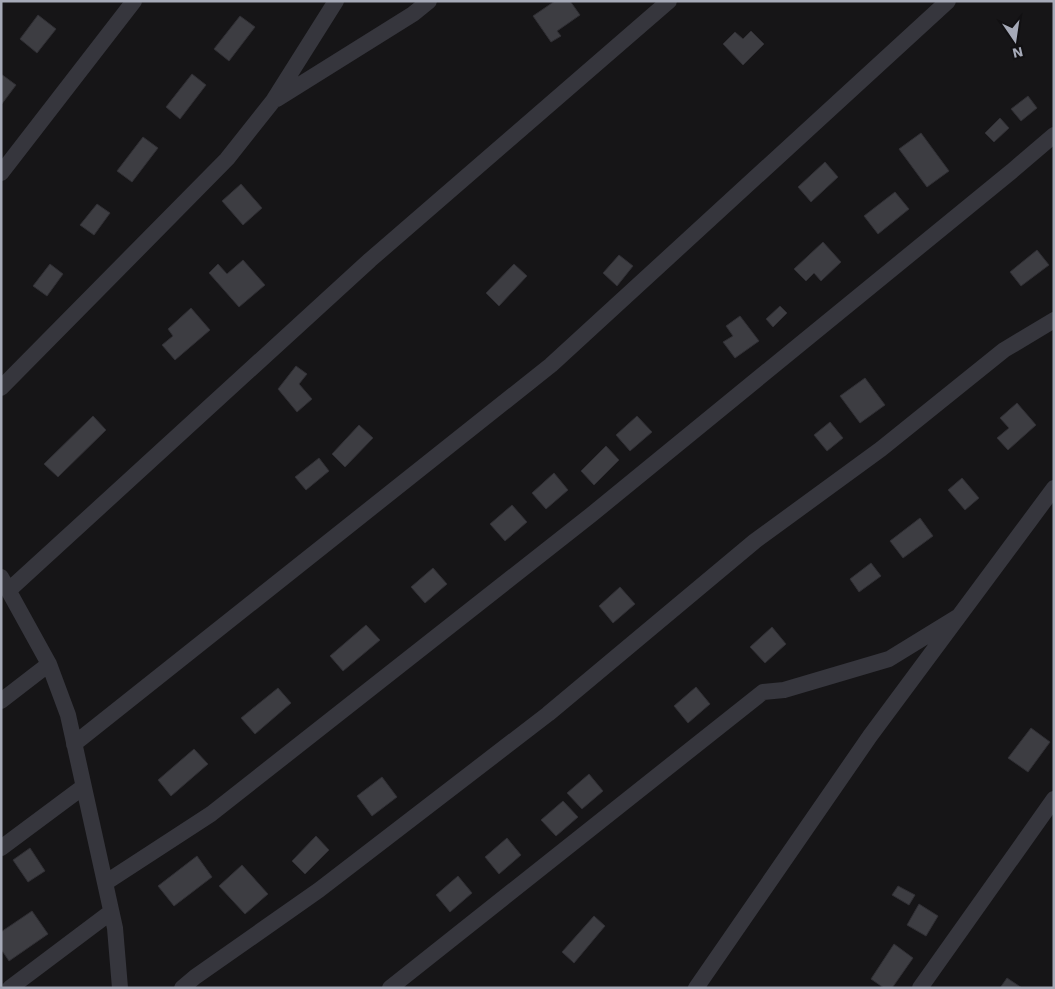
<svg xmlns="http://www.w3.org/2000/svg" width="1055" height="989" viewBox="0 0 1055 989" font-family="'Work Sans',sans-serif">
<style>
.building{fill:#3d3d42;stroke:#302f34}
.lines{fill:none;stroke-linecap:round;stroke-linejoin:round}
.street{stroke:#36363d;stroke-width:16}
</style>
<rect width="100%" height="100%" fill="#161517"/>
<path class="building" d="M555,1H570L580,15L557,31L561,36L551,42L533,16Z
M38,15L56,29L37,53L20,39Z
M240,16L255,27L229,61L214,49Z
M751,31L764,44L743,65L723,44L735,32L743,39Z
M1,74L16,85L1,105Z
M192,74L206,85L180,119L166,107Z
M1028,96L1037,108L1021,121L1011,109Z
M1000,118L1009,128L994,142L985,133Z
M921,133L949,171L927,187L899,149Z
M143,137L158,148L132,182L117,171Z
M825,162L838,177L811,202L798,187Z
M241,184L262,208L243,225L222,201Z
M895,192L909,209L878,234L864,216Z
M97,204L110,213L94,235L80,225Z
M823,242L841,262L821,281L814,273L806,281L794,269Z
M1037,250L1049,265L1021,286L1010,272Z
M619,255L633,266L617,286L603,273Z
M243,260L265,285L239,307L209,273L218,264L227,274Z
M50,264L63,274L47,296L33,286Z
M514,264L527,276L499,306L486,293Z
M780,306L787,313L773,327L766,319Z
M191,308L210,330L175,360L162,345L173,336L168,329Z
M740,316L759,341L735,358L723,342L733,336L726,326Z
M296,366L307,374L299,384L312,399L297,412L278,389Z
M865,378L885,405L860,423L840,396Z
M1017,403L1036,425L1008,450L997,438L1009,428L1000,418Z
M93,416L106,430L58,477L44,464Z
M637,416L652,432L630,451L616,435Z
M830,422L843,438L827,451L814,435Z
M359,425L373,438L345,467L332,454Z
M606,446L619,460L594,485L581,471Z
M319,458L329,471L306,490L295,477Z
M554,473L568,490L546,509L532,493Z
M962,478L979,498L965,510L948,490Z
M512,505L527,522L505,541L490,524Z
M920,518L933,536L903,558L890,541Z
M871,563L881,576L859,592L850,579Z
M433,568L447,584L425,603L411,587Z
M620,587L635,604L613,623L599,606Z
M366,625L380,640L343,671L330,656Z
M772,627L786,644L765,663L750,647Z
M696,687L710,704L688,723L674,706Z
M278,688L291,703L255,734L241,718Z
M1031,728L1050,742L1028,772L1008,758Z
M194,749L208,764L171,796L158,780Z
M589,774L603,791L582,809L567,793Z
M382,777L397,797L372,816L357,796Z
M563,801L578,817L556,836L541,820Z
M316,836L329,850L305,874L292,861Z
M507,838L521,855L499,874L485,857Z
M30,848L45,871L28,882L13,860Z
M197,856L212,877L174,906L158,886Z
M242,865L268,894L245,914L219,886Z
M458,876L472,893L450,912L436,895Z
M898,886L915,895L909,905L892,895Z
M919,904L938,916L926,936L907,925Z
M32,911L48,934L9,961L1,949V932Z
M594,916L605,926L574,963L562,952Z
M894,944L913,958L892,988H884L871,979Z
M1007,978L1022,988H1000Z"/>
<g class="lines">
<path class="street" d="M277,99L413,14L429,1
M1,173L134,1
M1,388L227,159L273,101L336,1
M1,577L49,664L68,715L115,928L120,988
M9,590L370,260L669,1
M1,701L49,664
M74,744L551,365L948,1
M1,848L83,787
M105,883L211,814L591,515L1012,171L1054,135
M10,988L111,912
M182,988L195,977L319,890L548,714L755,541L881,449L1004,350L1054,320
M390,988L763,692L784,690L889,659L959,616
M696,988L870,736L1054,488
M920,988L1054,799"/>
</g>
<rect width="1055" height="989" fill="none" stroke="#a6aab8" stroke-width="5"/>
<g transform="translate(1015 40) rotate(167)" stroke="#111012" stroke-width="4" paint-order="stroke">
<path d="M0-4L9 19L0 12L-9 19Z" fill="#a6aab8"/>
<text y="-8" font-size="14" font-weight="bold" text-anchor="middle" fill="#a6aab8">N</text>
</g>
</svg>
